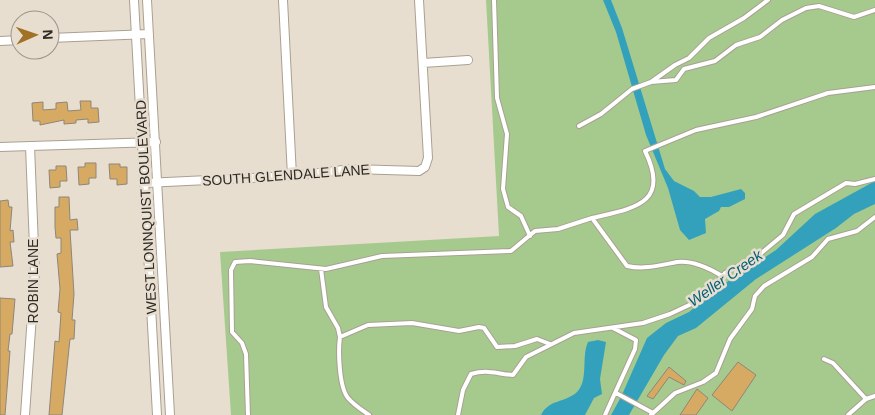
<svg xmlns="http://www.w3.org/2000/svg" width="875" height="415" viewBox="0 0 875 415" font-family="Helvetica,sans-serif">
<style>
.green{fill:#a6ca8e}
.water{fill:#33a1bc}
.building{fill:#d7aa63;stroke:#8e8679}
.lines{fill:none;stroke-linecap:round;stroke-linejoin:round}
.service-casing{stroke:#a9a092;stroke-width:6}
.minor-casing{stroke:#a9a092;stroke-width:10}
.service{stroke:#fff;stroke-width:4}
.minor{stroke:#fff;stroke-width:8}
.labels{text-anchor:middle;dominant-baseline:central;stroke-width:5;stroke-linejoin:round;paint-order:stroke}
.street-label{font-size:14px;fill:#2d2a24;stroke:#e8ded0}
.water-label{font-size:15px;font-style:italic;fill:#046074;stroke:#e8ded0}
</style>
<rect width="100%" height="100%" fill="#e8ded0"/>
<path class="green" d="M486,0H875V415H231L220,252L499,236Z"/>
<path class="water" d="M603,0H611L622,28L665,169L674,181L694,191L700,197H711L741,189L745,193V199L729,207H721L719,211L705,219L706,233L689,240L680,230L668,188L646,135L616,32Z
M875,181V204L854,214L836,228L756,279L696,328L678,336L664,355L629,415H611L621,397L647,338L666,323L689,312L721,286L776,250L815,214Z
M598,340L606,342L600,379L602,394L594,398L585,415H541C549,399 565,403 577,392C589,380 581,357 588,342Z"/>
<path class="building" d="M80,101H91V108H98L99,122L88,123V119L76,120V123L64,124V120L40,125V121H33L32,103L43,102V110L56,109V103L67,102L68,111L81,110Z
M85,163H96V178H89V184L79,185L78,167H85Z
M109,164H120V167H127V184L117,185V179H110Z
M56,166H66L67,181H60V187L50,188L49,170H56Z
M59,197H69L70,220L77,219L78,230H70L74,294L72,320H75L74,339H70L62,415H49L55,341L59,342L61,313L58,312L60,289L57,254L61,253V238H56L55,227V207H59Z
M8,200L9,207H12L10,231L13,230L14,242H10L13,266L0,267V201Z
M0,298L15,299L12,334H10L8,351H10L5,415H0Z
M738,362L756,375L732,411L712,395Z
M669,367L686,381L684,385L669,377L653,399L647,396Z
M697,389L708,398L696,415H680Z"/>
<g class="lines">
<g class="service-casing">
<path id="service" d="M494,0L497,98L507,134L503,189L508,207L521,216L530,236
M651,82L676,80L684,69L715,61L736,45L760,37L782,20L806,8L819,6L854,17L875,10
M579,126L601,114L632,89L651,82L675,65L689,58L709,38L744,18L768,0
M592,218C634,208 671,204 645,151L696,130L756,117L828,93L875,87
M321,269L326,307L338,328L340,337
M824,359L833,363L866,399L848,415
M616,393L653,413
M866,399L875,396
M248,415L246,354L242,343L232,332L231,270L235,262L250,261L326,269L382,256L511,251L535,231L558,229L592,218L627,266C644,270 661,265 677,262C693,260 709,268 722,276
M369,415C362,410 354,405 348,398C339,387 338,351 340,337L368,325L412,323L459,331L479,327L484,328L497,347L515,346L537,339L550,344
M458,415L463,390L471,374C488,369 496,374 513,375L526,357L574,333L643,323L670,314L702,299L725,273L759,255L783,235L794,214L846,183L855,184L875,179
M605,415L635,349L636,340L613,328
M651,415L675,393L703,382L716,373L730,339L752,309L755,296L764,286L812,257L828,239L857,231L875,217"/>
</g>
<g class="minor-casing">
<path id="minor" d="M134,0L157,415
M147,0L170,415
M283,0L292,176
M50,38L149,34
M0,41L20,40
M423,63L468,60
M0,147L156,142
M145,183L292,176L352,169L419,171L425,167L428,158L419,0
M25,415L35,272L30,146"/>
</g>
<use href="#service" class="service"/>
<use href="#minor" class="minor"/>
</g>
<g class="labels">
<g class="street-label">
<text transform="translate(286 175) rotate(-4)">SOUTH GLENDALE LANE</text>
<text transform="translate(146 207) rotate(-93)">WEST LONNQUIST BOULEVARD</text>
<text transform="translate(33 281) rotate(-90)">ROBIN LANE</text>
</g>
<g class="water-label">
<text transform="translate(725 278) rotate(-35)">Weller Creek</text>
</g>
</g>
<g transform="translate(35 35) rotate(88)"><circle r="24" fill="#e8ded0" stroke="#9d968b"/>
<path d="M0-4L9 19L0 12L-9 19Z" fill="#a17125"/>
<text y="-8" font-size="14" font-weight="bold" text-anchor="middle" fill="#2d2a24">N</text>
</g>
</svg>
